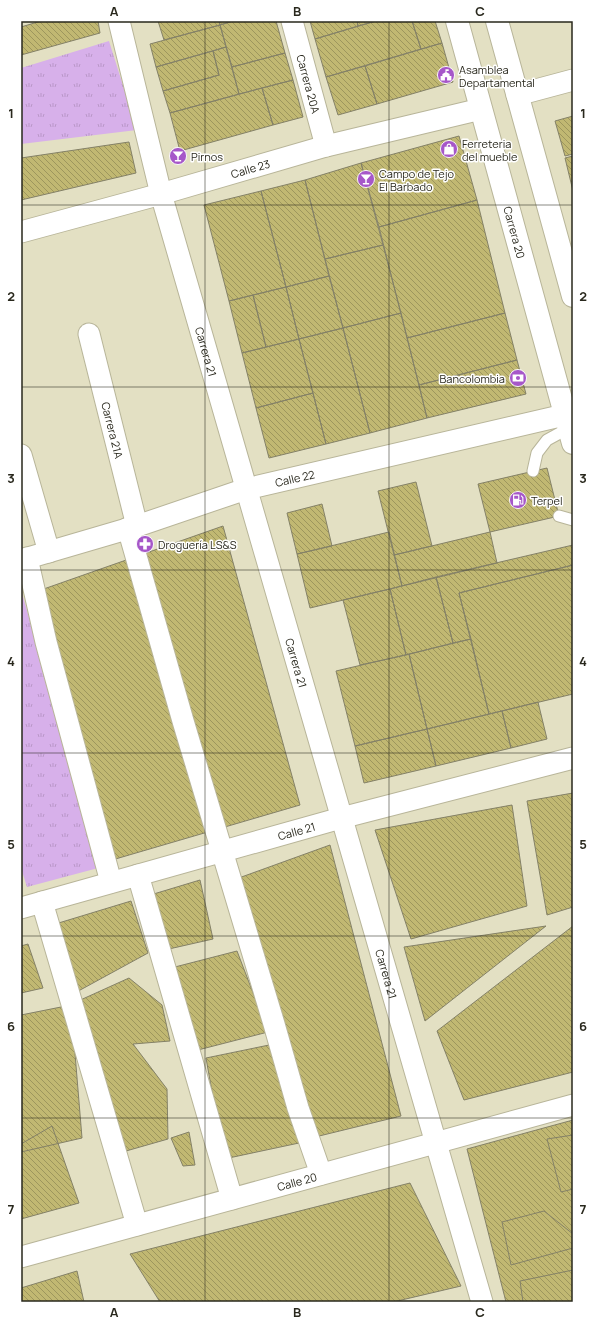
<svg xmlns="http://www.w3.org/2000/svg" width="594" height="1323" viewBox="0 0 594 1323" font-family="Manrope,sans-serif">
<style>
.grass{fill:url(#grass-tufts)}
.building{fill:url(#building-back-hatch);stroke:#848167}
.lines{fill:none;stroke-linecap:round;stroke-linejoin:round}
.service-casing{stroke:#b8b599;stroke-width:13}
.minor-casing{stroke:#b8b599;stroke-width:23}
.secondary-casing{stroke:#b8b599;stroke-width:24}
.service{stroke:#fff;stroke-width:11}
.minor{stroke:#fff;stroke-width:21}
.secondary{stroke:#fff;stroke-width:22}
.grid{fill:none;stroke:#29281d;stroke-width:1;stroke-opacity:0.55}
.labels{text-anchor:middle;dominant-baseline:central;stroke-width:3;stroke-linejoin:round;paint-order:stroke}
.poi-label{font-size:11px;fill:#29281d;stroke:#fff;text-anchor:start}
.street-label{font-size:11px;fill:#29281d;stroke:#fff}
.neatline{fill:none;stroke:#29281d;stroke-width:1.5}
.grid-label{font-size:13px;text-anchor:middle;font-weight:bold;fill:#29281d}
</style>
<defs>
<pattern id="grass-tufts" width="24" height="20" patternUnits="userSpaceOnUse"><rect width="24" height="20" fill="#d7b0ea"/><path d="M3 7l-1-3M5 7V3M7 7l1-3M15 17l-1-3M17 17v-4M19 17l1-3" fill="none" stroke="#b997c8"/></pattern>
<pattern id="building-back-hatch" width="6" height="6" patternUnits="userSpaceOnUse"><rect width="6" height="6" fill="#c1b872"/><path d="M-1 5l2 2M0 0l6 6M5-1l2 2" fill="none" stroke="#9d965d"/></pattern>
</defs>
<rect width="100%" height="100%" fill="#e3e0c3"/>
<path class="grass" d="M109,41L137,130L21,144V68Z
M21,590L102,867L27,887L21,868Z"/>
<path class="building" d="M41,21H98L100,33L21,55V27Z
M158,21H219L220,25L164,40Z
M219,21H233L220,25Z
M233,21H276L285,53L232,67L220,25Z
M310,21H357L358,26L315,39Z
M357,21H376L358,26Z
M376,21H412L421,49L326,77L315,39Z
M412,21H435L442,43L421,49Z
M220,25L226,47L156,67L150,44Z
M442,43L453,82L377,104L365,66Z
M226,47L239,94L170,113L163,91L219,75L213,51Z
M213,51L219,75L163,91L156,67Z
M285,53L293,80L239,94L232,67Z
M365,66L377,104L338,115L326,77Z
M293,80L303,117L273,125L262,88Z
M262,88L273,125L180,151L170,113Z
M573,116V154L565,156L555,121Z
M459,136L477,200L379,227L361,163Z
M129,142L136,173L21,200V158Z
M573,156V191L565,158Z
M361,163L383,245L325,259L305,180Z
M305,180L329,276L286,287L261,191Z
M261,191L286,287L229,301L204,205Z
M477,200L505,313L407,338L379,227Z
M383,245L401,313L343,328L325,259Z
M329,276L343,328L299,339L286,287Z
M286,287L299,339L266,347L253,295Z
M253,295L266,347L242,353L229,301Z
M401,313L427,418L370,433L343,328Z
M505,313L517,360L419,385L407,338Z
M343,328L370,433L326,444L299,339Z
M299,339L313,393L256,408L242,353Z
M517,360L526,394L427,418L419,385Z
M313,393L326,444L269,458L256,408Z
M547,468L559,516L490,532L478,484Z
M416,482L432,546L394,555L378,491Z
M322,504L332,546L297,554L287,513Z
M223,526L300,805L112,860L38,591Z
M389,532L402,586L310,608L297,554Z
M490,532L497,563L402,586L394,555Z
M573,545V565L459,593L471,639L453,643L436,577Z
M573,565V694L489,714L459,593Z
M436,577L453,643L406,655L390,589Z
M390,589L406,655L360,665L343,600Z
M471,639L489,714L427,729L409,654Z
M409,654L427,729L355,746L336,671Z
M538,702L547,739L511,748L502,711Z
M502,711L511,748L436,766L427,729Z
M427,729L436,766L364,783L355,746Z
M573,793V907L547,915L527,801Z
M512,805L527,906L411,939L375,830Z
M330,845L401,1116L315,1137L236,879Z
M200,880L213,939L160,951L147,896Z
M131,901L148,953L71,995L52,925Z
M546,926L425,1021L404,947Z
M573,926V1072L464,1100L437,1031Z
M28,944L43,988L21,993V946Z
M237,951L268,1032L194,1051L171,968Z
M129,978L162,1005L170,1041L133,1044L167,1089L168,1139L119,1153L76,1002Z
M71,1005L82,1138L21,1152V1015Z
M274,1044L299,1143L224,1159L206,1058Z
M573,1120V1302H506L467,1149Z
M52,1126L79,1203L21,1219V1144Z
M189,1132L195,1165L183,1166L171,1138Z
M573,1135V1189L561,1192L547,1139Z
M410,1183L461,1286L393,1302H160L130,1254Z
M544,1211L573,1234V1248L511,1265L502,1222Z
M573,1270V1302H523L520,1281Z
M77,1271L84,1302H21V1288Z"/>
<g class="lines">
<g class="service-casing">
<path id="service" d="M533,471L537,453L547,440L569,428
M559,516L573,520"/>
</g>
<g class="minor-casing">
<g id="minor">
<path id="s1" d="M119,21L161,194L482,1302"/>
<path id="s2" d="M292,21L326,146"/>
<path d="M517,95L573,80"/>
<path id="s3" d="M21,232L161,194L326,146L481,109"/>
<path id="s4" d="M89,334L137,526"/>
<path d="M21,455L49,552"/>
<path d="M128,528L183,721L274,1024L298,1108L321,1174"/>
<path d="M27,558L46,642L111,882"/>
<path id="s5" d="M21,560L137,526L246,489L573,413"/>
<path d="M138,875L232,1199"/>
<path d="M42,902L137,1225"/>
<path id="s6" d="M21,908L341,818L573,758"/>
<path id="s7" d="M21,1257L573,1105"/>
</g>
</g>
<g class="secondary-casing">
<g id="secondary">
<path id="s8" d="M457,21L573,443"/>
<path d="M497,21L573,296"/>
</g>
</g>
<use href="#service" class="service"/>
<use href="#minor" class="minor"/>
<use href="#secondary" class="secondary"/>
</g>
<path class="grid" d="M205,21V1302M389,21V1302M21,205H573M21,387H573M21,570H573M21,753H573M21,936H573M21,1118H573"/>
<defs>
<g id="civic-disc" transform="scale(0.9)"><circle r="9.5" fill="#a657c9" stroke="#fff"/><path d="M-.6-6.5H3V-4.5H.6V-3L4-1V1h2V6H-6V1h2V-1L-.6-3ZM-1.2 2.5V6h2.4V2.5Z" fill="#fff"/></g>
<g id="shop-disc" transform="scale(0.9)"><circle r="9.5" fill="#a657c9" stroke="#fff"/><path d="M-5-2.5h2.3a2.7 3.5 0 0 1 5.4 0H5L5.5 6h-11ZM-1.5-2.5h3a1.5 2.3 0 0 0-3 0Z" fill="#fff"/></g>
<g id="bar-disc" transform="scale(0.9)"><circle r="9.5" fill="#a657c9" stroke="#fff"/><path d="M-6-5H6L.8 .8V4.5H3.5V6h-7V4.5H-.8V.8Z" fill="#fff"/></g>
<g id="bank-disc" transform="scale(0.9)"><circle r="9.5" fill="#a657c9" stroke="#fff"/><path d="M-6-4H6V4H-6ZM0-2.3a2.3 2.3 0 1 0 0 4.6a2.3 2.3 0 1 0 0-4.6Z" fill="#fff"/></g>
<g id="fuel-disc" transform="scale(0.9)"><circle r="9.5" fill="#a657c9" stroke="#fff"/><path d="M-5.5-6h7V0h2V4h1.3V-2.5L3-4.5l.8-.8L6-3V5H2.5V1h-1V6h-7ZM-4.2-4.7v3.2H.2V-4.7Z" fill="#fff"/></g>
<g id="pharmacy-disc" transform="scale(0.9)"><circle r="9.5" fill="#a657c9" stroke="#fff"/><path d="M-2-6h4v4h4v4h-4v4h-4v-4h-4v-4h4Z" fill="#fff"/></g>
</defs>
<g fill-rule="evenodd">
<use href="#civic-disc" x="446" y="75"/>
<use href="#shop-disc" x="449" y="149"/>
<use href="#bar-disc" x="178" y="156"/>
<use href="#bar-disc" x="366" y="179"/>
<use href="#bank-disc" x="518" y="378"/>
<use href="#fuel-disc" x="518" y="500"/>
<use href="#pharmacy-disc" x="145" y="544"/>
</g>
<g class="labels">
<g class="poi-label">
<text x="459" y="69">Asamblea<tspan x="459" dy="13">Departamental</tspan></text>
<text x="462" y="143">Ferreteria<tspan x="462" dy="13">del mueble</tspan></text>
<text x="191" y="156">Pirnos</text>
<text x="379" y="173">Campo de Tejo<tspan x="379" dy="13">El Barbado</tspan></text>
<text x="505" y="378" text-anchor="end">Bancolombia</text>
<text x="531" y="500">Terpel</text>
<text x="158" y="544">Droguería LS&amp;S</text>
</g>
<g class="street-label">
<text stroke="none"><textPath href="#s2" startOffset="65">Carrera 20A</textPath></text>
<text stroke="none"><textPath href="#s3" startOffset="238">Calle 23</textPath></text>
<text stroke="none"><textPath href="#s8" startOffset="219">Carrera 20</textPath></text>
<text stroke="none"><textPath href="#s1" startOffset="342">Carrera 21</textPath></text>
<text stroke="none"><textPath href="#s4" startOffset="99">Carrera 21A</textPath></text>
<text stroke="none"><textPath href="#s5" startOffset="286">Calle 22</textPath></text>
<text stroke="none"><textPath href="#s1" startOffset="666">Carrera 21</textPath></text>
<text stroke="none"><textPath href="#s6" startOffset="286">Calle 21</textPath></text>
<text stroke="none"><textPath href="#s1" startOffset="990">Carrera 21</textPath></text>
<text stroke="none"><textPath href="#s7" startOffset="286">Calle 20</textPath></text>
</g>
</g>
<rect width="594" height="1323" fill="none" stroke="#ffffff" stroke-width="44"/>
<rect x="22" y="22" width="550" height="1279" class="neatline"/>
<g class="grid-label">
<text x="114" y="16">A</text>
<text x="297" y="16">B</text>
<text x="480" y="16">C</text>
<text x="11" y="118">1</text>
<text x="583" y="118">1</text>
<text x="11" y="301">2</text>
<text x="583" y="301">2</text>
<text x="11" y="483">3</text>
<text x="583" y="483">3</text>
<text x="11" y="666">4</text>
<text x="583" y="666">4</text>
<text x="11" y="849">5</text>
<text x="583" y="849">5</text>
<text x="11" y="1031">6</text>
<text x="583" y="1031">6</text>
<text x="11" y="1214">7</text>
<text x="583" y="1214">7</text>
<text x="114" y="1317">A</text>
<text x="297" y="1317">B</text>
<text x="480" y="1317">C</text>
</g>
</svg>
